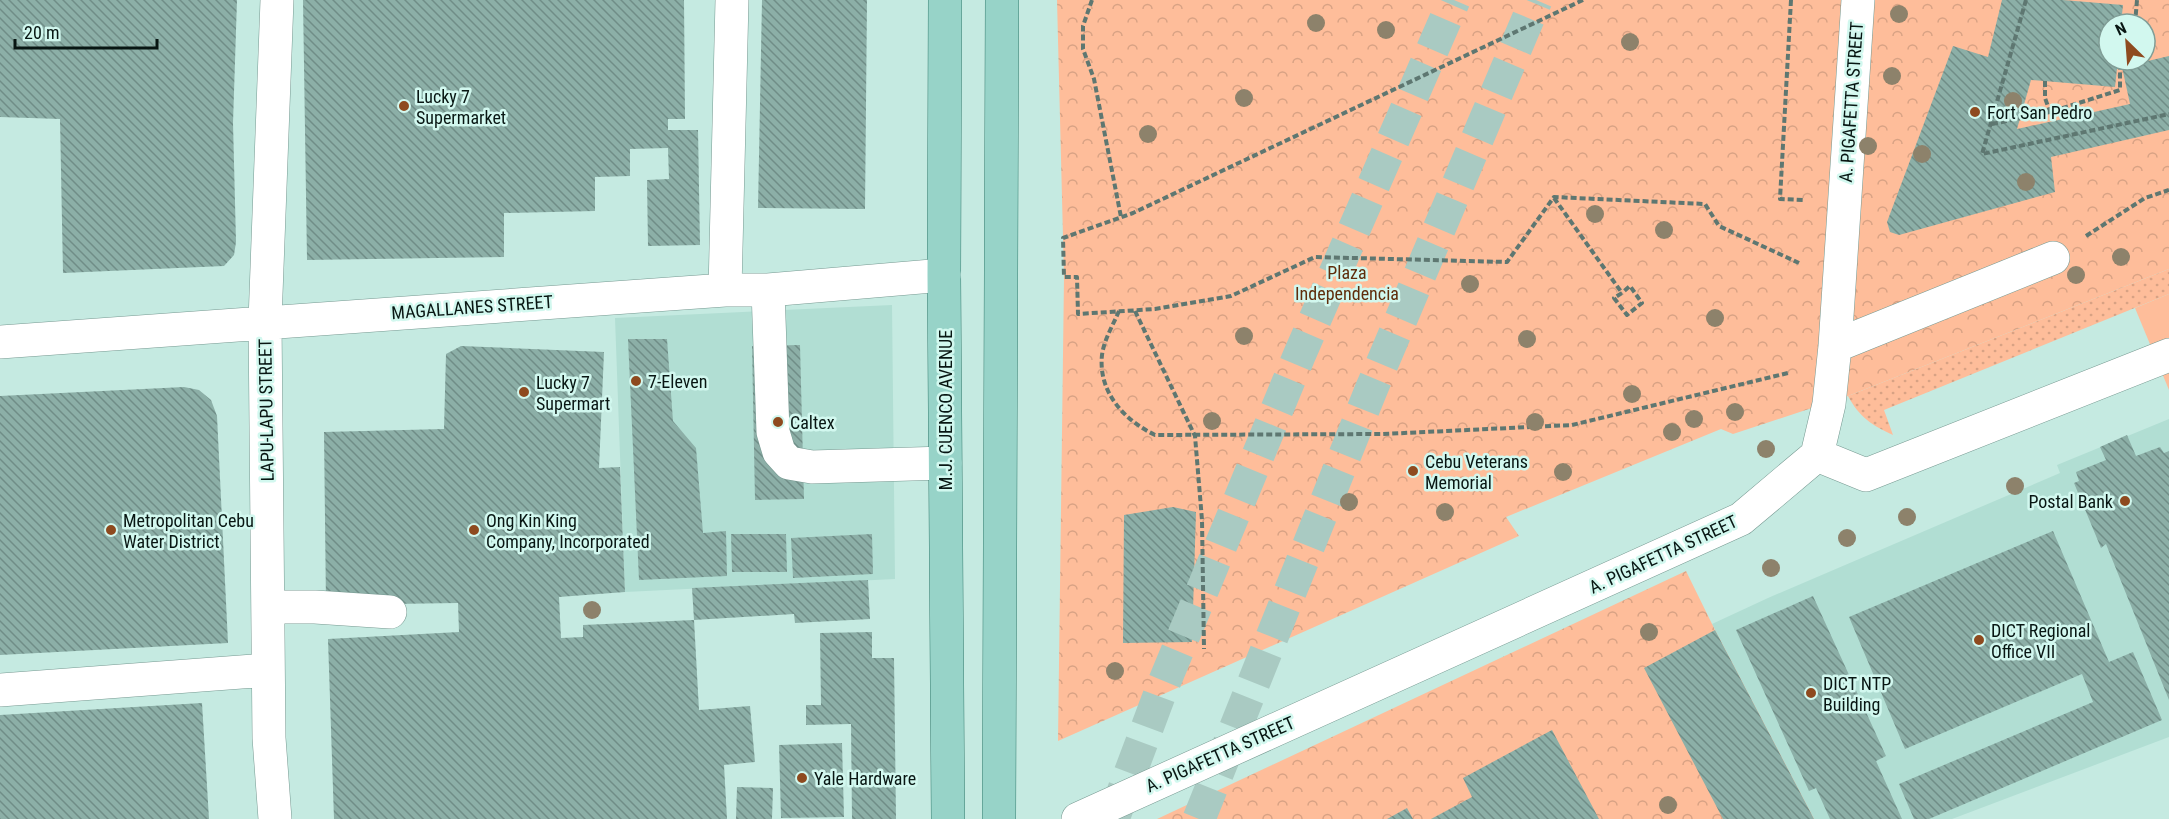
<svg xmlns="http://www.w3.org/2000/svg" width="2169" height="819" viewBox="0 0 2169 819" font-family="'Roboto Condensed',sans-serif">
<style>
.built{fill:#b1ded3}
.grass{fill:url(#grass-dots)}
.park{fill:url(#park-crowns);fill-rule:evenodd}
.garden{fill:#febd9a}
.building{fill:url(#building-back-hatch)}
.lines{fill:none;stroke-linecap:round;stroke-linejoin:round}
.highway-tunnel{stroke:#a9cac2;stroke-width:33;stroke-dasharray:33 16;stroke-linecap:butt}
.minor-casing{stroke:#769991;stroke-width:34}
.major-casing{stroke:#387e71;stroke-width:34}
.path{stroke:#5e7771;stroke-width:4;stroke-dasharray:6 3;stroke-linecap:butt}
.minor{stroke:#fff;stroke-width:33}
.major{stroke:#97d3c8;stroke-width:33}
.tree{fill:#8d826b}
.poi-dot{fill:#8e4a1f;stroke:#d2f8ef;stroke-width:2}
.labels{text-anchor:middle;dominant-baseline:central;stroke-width:5;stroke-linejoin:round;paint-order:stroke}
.poi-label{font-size:18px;fill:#081613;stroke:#d2f8ef;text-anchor:start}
.street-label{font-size:18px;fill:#081613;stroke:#d2f8ef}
.park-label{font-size:18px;fill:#5f2d0b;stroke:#d2f8ef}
</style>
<defs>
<pattern id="grass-dots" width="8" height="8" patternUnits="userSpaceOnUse" patternTransform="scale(1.5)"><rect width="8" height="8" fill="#febd9a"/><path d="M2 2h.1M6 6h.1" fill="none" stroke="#d8a284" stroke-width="1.8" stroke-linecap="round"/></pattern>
<pattern id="park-crowns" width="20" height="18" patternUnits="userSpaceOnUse" patternTransform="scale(1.5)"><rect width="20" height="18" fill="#febd9a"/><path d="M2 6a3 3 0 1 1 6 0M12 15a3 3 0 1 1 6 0" fill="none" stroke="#d8a284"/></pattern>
<pattern id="building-back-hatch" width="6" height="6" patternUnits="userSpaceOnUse" patternTransform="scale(1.5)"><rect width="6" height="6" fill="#8cafa7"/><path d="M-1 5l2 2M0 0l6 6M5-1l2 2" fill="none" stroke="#708d87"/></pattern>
</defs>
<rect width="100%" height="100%" fill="#c5eae1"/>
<path class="built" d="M892,305L895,579L625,592L615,318Z
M2169,419V737L1952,819H1814L1712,624L1768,598L2060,473L2057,465Z"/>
<path class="grass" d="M2169,269V294L1884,410L1893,435C1873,426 1859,417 1848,396Z"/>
<path class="park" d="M1057,0H2169V269L1848,396L1733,434L1721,429L1506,517L1519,536L1058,741L1064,277ZM2109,24H2145V60H2109Z
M1686,571L1715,630L1814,819H1157Z"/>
<path class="garden" d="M2169,294V390L2135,308Z"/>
<path class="building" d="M0,0H237L233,123L236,242L234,255L224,266L63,273L60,119L0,117Z
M303,0H684L685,119H668V130H698L700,245L648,246L647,180L669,179L668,148L630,149V176L595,177V211L504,213V257L307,260Z
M762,0H867L865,209L758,208Z
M2002,0H2063L2123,5L2121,24H2109V60H2118L2115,87L2031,80L2017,129L2130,104L2122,67L2169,56V130L2051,157L2055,192L1899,235L1890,232L1887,222L1953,46L1988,57Z
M628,339H667L673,421L696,448L703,533L726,531L727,576L639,580Z
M800,345L804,499L755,500L752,346Z
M461,346L604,352L599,468L620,467L625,592L559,597L561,638L583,637V625L694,620L699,710L750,706L755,762L724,765L727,819H334L328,639L459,632L458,603L326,605L324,432L444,429L446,354Z
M184,387L199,390L211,400L217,416L228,643L0,655V396Z
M2127,435L2136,456L2160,447L2164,453L2169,451V700L2106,544L2101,548L2074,483L2079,481L2076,472L2106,460L2100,447Z
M1173,507L1196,512L1192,642L1123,643L1124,515Z
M2053,531L2109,662L2133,652L2162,720L1929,819H1914L1899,784L2093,702L2082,674L1905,749L1849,617Z
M731,534H786L787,572H732Z
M872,534L873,574L793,578L791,538Z
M868,580L870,619L795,623L794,614L694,620L692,588Z
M1813,596L1886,756L1876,761L1902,819H1830L1816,788L1809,791L1736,630Z
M1715,630L1814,819H1723L1644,668Z
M872,632V658H894L896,819H852L851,724L806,725V705H821L820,633Z
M202,703L209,819H0V715Z
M1552,730L1599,819H1431L1472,797L1463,778Z
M842,743L844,817L781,818L779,745Z
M737,787L773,788L772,819H736Z
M1407,808L1413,819H1387Z"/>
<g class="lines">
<path class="highway-tunnel" d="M1113,819L1162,688L1299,356L1454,0
M1199,819L1371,390L1536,0"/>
<g class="minor-casing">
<path id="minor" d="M725,290L732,0
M768,290L773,432L779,452L789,463L812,467L945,463
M0,342L725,290H768L944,275
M1835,346L2053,258
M1817,455L1866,475L2169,355
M269,607H315L390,612
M0,690L268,670
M275,819L269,738L265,321L277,0
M1078,819L1741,519L1817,455L1829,404L1835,346L1858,0"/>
</g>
<g class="major-casing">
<path id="major" d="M945,0L944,275L948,819
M999,819L1002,0"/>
</g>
<path class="path" d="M1092,0L1083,26V49L1094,79L1121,217
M1583,0L1133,213L1063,238L1064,277H1077L1078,314L1155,309L1231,296L1315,257L1507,262L1554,197L1705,204L1719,226L1799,263
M1791,0L1780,199L1804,200
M2026,0L1982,154L2169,114
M2135,24L2137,0
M2045,81V98L2050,112
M1992,124L2050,112L2120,90V64L2123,60
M1554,198L1622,293L1614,298L1627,315L1642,303L1630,286L1622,293
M2086,236L2145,198L2169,190
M1119,311C1113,325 1104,340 1102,355C1098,392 1124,420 1155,435L1383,434L1572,425L1788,373V372
M1135,311L1195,436L1202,520L1204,649"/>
<use href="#minor" class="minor"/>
<use href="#major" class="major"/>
</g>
<g class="tree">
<circle cx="1899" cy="14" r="9"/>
<circle cx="1316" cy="23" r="9"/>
<circle cx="1386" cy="30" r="9"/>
<circle cx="1630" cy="42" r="9"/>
<circle cx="1892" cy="76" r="9"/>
<circle cx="1244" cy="98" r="9"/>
<circle cx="2013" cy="101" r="9"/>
<circle cx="1148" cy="134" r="9"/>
<circle cx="1868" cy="146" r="9"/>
<circle cx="1922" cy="154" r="9"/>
<circle cx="2026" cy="182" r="9"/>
<circle cx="1595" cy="214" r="9"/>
<circle cx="1664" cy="230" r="9"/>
<circle cx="2121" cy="257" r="9"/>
<circle cx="2076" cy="275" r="9"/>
<circle cx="1470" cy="284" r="9"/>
<circle cx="1715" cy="318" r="9"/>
<circle cx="1244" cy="336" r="9"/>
<circle cx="1527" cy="339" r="9"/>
<circle cx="1632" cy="394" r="9"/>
<circle cx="1735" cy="412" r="9"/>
<circle cx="1694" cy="419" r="9"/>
<circle cx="1212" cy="421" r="9"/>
<circle cx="1535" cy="422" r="9"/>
<circle cx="1672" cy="432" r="9"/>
<circle cx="1766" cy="449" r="9"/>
<circle cx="1563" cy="472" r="9"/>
<circle cx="2015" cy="486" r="9"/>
<circle cx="1349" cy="502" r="9"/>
<circle cx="1445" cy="512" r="9"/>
<circle cx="1907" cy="517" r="9"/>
<circle cx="1847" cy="538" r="9"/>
<circle cx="1771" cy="568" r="9"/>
<circle cx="592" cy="610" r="9"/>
<circle cx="1649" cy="632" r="9"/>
<circle cx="1115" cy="671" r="9"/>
<circle cx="1668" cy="805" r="9"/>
</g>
<g class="poi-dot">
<circle cx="404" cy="106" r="6"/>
<circle cx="1975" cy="112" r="6"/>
<circle cx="636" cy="381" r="6"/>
<circle cx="524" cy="392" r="6"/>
<circle cx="778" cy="422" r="6"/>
<circle cx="1413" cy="471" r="6"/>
<circle cx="2125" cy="501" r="6"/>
<circle cx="111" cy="530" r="6"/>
<circle cx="474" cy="530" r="6"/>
<circle cx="1979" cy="640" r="6"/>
<circle cx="1811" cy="693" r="6"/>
<circle cx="802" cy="778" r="6"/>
</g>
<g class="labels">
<g class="poi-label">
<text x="416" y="96">Lucky 7<tspan x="416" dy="21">Supermarket</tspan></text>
<text x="1987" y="112">Fort San Pedro</text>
<text x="648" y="381">7-Eleven</text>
<text x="536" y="382">Lucky 7<tspan x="536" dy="21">Supermart</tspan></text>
<text x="790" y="422">Caltex</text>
<text x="1425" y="461">Cebu Veterans<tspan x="1425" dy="21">Memorial</tspan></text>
<text x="2113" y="501" text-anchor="end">Postal Bank</text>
<text x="123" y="520">Metropolitan Cebu<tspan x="123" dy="21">Water District</tspan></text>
<text x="486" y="520">Ong Kin King<tspan x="486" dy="21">Company, Incorporated</tspan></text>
<text x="1991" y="630">DICT Regional<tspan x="1991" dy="21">Office VII</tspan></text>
<text x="1823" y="683">DICT NTP<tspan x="1823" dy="21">Building</tspan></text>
<text x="814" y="778">Yale Hardware</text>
</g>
<g class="street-label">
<text transform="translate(1851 102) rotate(-86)">A. PIGAFETTA STREET</text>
<text transform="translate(472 307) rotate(-4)">MAGALLANES STREET</text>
<text transform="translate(266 410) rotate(-91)">LAPU-LAPU STREET</text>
<text transform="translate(945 410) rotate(-90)">M.J. CUENCO AVENUE</text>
<text transform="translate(1663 554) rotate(-25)">A. PIGAFETTA STREET</text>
<text transform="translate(1220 754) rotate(-24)">A. PIGAFETTA STREET</text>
</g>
<g class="park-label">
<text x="1347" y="272">Plaza<tspan x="1347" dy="21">Independencia</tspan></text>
</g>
</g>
<g transform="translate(2127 42) rotate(335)"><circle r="28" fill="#d2f8ef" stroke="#819e97" stroke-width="1.5"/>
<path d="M0-4.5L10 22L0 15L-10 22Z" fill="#8e4a1f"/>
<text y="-9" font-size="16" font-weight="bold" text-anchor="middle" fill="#081613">N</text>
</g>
<path d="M15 39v9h142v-9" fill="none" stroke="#081613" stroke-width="3"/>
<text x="24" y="39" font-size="18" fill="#081613" stroke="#d2f8ef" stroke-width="4.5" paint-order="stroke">20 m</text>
</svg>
